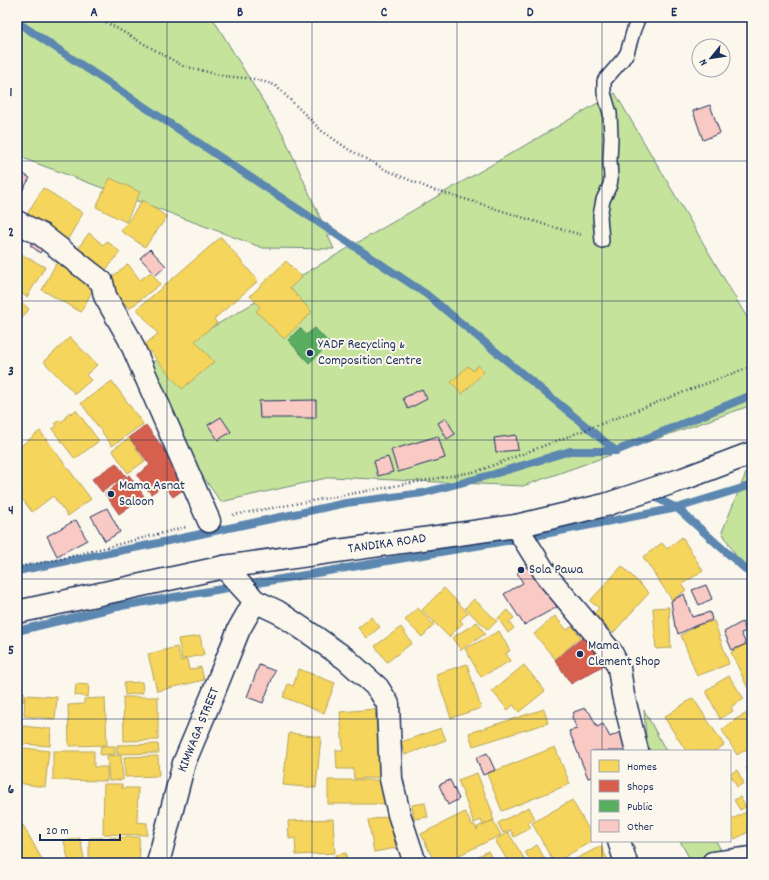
<svg xmlns="http://www.w3.org/2000/svg" width="769" height="880" viewBox="0 0 769 880" font-family="Dekko,sans-serif">
<style>
.green{fill:#c5e39b;stroke:#70897c}
.homes{fill:#f6d55c;stroke:#b4a35d}
.shops{fill:#d6604d;stroke:#9e5152}
.public{fill:#5aae61;stroke:#478860}
.lines{fill:none;stroke-linecap:round;stroke-linejoin:round}
.stream{stroke:#5c87b0;stroke-width:8}
.building{fill:#f9c9c4;stroke:#1b2f5e}
.lane-casing{stroke:#1b2f5e;stroke-width:16}
.street-casing{stroke:#1b2f5e;stroke-width:25}
.secondary-casing{stroke:#1b2f5e;stroke-width:25}
.path{stroke:#1b2f5e;stroke-width:2.5;stroke-dasharray:1 3;stroke-linecap:butt}
.lane{stroke:#fbf7ec;stroke-width:13}
.street{stroke:#fbf7ec;stroke-width:22}
.secondary{stroke:#fbf7ec;stroke-width:22}
.grid{fill:none;stroke:#1b2f5e;stroke-width:1;stroke-opacity:0.55}
.poi-dot{fill:#1b2f5e;stroke:#fbf7ec;stroke-width:1.5}
.labels{text-anchor:middle;dominant-baseline:central;stroke-width:4;stroke-linejoin:round;paint-order:stroke}
.poi-label{font-size:14px;fill:#1b2f5e;stroke:#fbf7ec;text-anchor:start}
.street-label{font-size:14px;fill:#1b2f5e;stroke:#fbf7ec}
.neatline{fill:none;stroke:#1b2f5e;stroke-width:1.5}
.grid-label{font-size:13px;text-anchor:middle;font-weight:bold;fill:#1b2f5e}
</style>
<rect width="100%" height="100%" fill="#fbf7ec"/>
<filter id="ink" filterUnits="userSpaceOnUse"><feTurbulence type="fractalNoise" baseFrequency=".025" numOctaves="2"/><feDisplacementMap in="SourceGraphic" scale="8" xChannelSelector="R" yChannelSelector="G"/><feConvolveMatrix kernelMatrix="1 2 1 2 8 2 1 2 1" color-interpolation-filters="sRGB"/></filter>
<g filter="url(#ink)">
<path class="green" d="M17,17H212L283,134L334,249L263,248L17,156Z
M615,93L752,326V405L523,486L331,477L221,502L130,375Z
M752,471V584L722,532L746,473Z
M644,710L666,751H647Z
M680,841H716L728,863H692Z"/>
<path class="homes" d="M110,178L140,192L126,222L96,207Z
M43,188L83,213L65,244L24,219Z
M143,200L167,217L145,247L121,231Z
M89,233L103,245L107,241L120,252L101,276L74,254Z
M221,237L258,281L214,319L217,323L195,341L214,362L182,389L144,345L158,334L137,309Z
M21,254L45,267L27,297L17,291V260Z
M59,258L98,280L81,312L42,290Z
M286,261L302,277L290,288L312,312L284,339L256,311L260,307L250,296Z
M128,264L140,280L151,272L160,284L129,309L107,281Z
M20,301L29,309L20,321L17,319V305Z
M70,337L97,365L86,375L91,380L75,394L44,362Z
M478,365L484,372L462,394L451,382L468,366L473,371Z
M112,381L143,424L112,446L81,403Z
M76,410L99,441L75,459L52,429L57,426L55,423L60,420L61,422L66,418L65,416L70,412L71,414Z
M40,431L91,499L68,516L53,496L32,512L20,496L23,493L17,485V449Z
M129,438L145,461L128,473L112,450Z
M682,537L703,571L682,584L686,590L672,600L643,557L662,543L667,549Z
M622,566L649,593L613,633L593,615L599,608L590,601Z
M444,588L468,613L460,620L463,623L449,637L422,610Z
M474,599L497,621L488,630L465,608Z
M669,607L671,648L656,649L653,608Z
M418,608L434,625L422,637L405,620Z
M508,610L514,618L509,622L514,628L508,633L498,618Z
M555,616L567,630L572,626L581,637L555,659L534,634Z
M371,617L380,627L367,638L358,628Z
M714,621L729,664L697,676L681,635L696,626Z
M477,622L485,634L461,650L452,638Z
M401,627L412,643L387,662L375,646Z
M499,631L510,651L506,653L510,661L481,677L465,649Z
M200,636L204,655L182,659L178,639Z
M752,641V697L731,652Z
M177,647L181,661L187,659L189,670L201,667L204,680L157,691L148,654Z
M467,664L481,708L451,718L436,674Z
M524,665L545,691L519,712L513,705L508,710L492,691Z
M299,669L335,683L324,713L283,697L288,684L293,686Z
M729,676L744,699L731,707L733,711L720,719L706,691L717,683Z
M142,682L143,693L125,695L124,683Z
M76,684L89,685L88,697L75,695Z
M24,692V701L17,702V693Z
M25,695L57,697L55,719L24,716Z
M123,697H158V740L124,741Z
M105,698L107,745L69,746L68,705L84,704V699Z
M693,698L724,745L715,751H686L664,717Z
M375,709L381,777L354,779L353,769H337L336,750H343L340,712Z
M544,709L548,723L473,746L469,733Z
M751,711L752,714V746L737,755L722,730L736,719Z
M23,726L51,729L50,746L22,744Z
M441,728L446,740L405,755L401,742Z
M289,733L321,737L316,788L283,785Z
M158,744L159,753L117,754V745Z
M101,746H115V754L100,755Z
M17,747L49,751L45,787L17,783Z
M555,747L570,784L502,811L487,774Z
M53,751H94V767H107V781L53,780Z
M121,755L123,780L109,781L107,756Z
M158,756L159,776L125,777L124,757Z
M752,764V779L746,768Z
M737,770L744,783L737,787L730,774Z
M477,773L493,814L492,815L494,820L483,825L481,820L474,823L458,780Z
M328,780H386L387,804H328Z
M104,784H122V788H138L137,822L147,823V835L103,834Z
M740,797L746,807L740,810L734,800Z
M572,800L592,835V841L554,863L532,823Z
M425,803L428,817L414,819L412,805Z
M529,807L535,819L528,823L531,828L514,837L511,830L503,833L498,823Z
M752,809V830L735,839L730,830V820Z
M465,812L472,825L474,824L477,830L478,829L477,827L482,825L483,826L493,820L501,835L443,863H435L421,834Z
M389,816L396,848L374,852L368,820Z
M333,819L335,853L296,855L295,838L289,839L288,821Z
M23,825L44,863H17V828Z
M508,832L525,860L520,863H509L495,840Z
M139,837L140,863H89V838Z
M80,838L85,863H69L64,841Z
M537,845L547,863H532L525,852Z
M601,846L609,863H573L572,861Z
M488,851L495,863H465Z
M346,853L347,863H336L335,855Z"/>
<path class="shops" d="M146,425L190,485L173,497L164,485L151,494L137,475L150,465L129,437Z
M116,463L126,476L102,492L92,479Z
M129,475L144,496L119,514L105,494Z
M587,634L606,664L571,684L555,660Z"/>
<path class="public" d="M300,328L306,335L315,328L330,344L309,363L288,340Z"/>
<g class="lines">
<path class="stream" d="M17,22L426,294L616,451
M652,496L677,508L752,575
M17,571L149,545L346,503L423,493L494,474L570,451H616L752,395
M17,631L121,606L524,538L677,508L752,485"/>
</g>
<path class="building" d="M710,105L720,133L703,140L693,111Z
M17,170L30,178L17,199Z
M39,234L49,241L40,253L30,245Z
M150,249L166,266L156,275L140,258Z
M422,389L427,399L408,409L403,398Z
M316,400V418H260L259,401Z
M221,417L231,432L218,440L208,425Z
M446,418L455,434L447,439L438,423Z
M516,435L518,450L496,452L494,438Z
M438,436L445,458L398,472L391,450Z
M388,457L393,472L378,476L374,461Z
M107,508L120,532L105,541L91,516Z
M76,520L87,540L57,556L47,536Z
M531,564L557,607L524,625L504,594L523,583L517,573Z
M706,585L712,599L699,605L692,590Z
M684,594L692,617L710,612L712,620L697,625L678,634L676,627H675L671,601Z
M742,622L746,631L741,633L746,644L732,650L724,632Z
M259,665L275,671L263,703L247,697Z
M585,708L590,713L597,727L603,724L610,737L620,732L626,749L623,751H592V777L588,778L569,731L577,729L572,717L574,712Z
M487,753L495,770L483,775L476,758Z
M450,780L459,799L448,805L439,785Z"/>
<g class="lines">
<g class="lane-casing">
<path id="lane" d="M602,241L600,216L603,200L610,185L611,179L610,161L611,137L610,113L604,93V81L623,59L627,53L634,29L639,17"/>
</g>
<g class="street-casing">
<path id="street" d="M17,222L42,235L102,282L105,296L129,338L209,521
M516,526L547,576L611,652L619,668L623,695L637,751
M224,567L255,601L278,612L315,637L346,659L378,688L388,704L391,779L399,814L415,863
M619,841L626,863
M158,863L184,763L213,694L239,629L255,601
M713,863L752,858"/>
</g>
<g class="secondary-casing">
<path id="secondary" d="M17,612L224,567L516,526L605,505L683,479L752,453"/>
</g>
<path class="path" d="M100,17L104,21L183,66L224,76L254,79L275,85L322,131L348,149L386,170L433,190L475,202L546,225L582,235
M233,515L478,471L752,366
M17,567L60,559L186,527"/>
<use href="#lane" class="lane"/>
<use href="#street" class="street"/>
<use href="#secondary" class="secondary"/>
</g>
</g>
<path class="grid" d="M167,17V863M312,17V863M457,17V863M602,17V751M17,161H752M17,301H752M17,440H752M17,579H752M17,719H752M602,841V863"/>
<g class="poi-dot">
<circle cx="310" cy="353" r="4"/>
<circle cx="111" cy="494" r="4"/>
<circle cx="521" cy="570" r="4"/>
<circle cx="580" cy="654" r="4"/>
</g>
<g class="labels">
<g class="poi-label">
<text x="318" y="345">YADF Recycling &amp;<tspan x="318" dy="16">Composition Centre</tspan></text>
<text x="119" y="486">Mama Asnat<tspan x="119" dy="16">Saloon</tspan></text>
<text x="529" y="570">Sola Pawa</text>
<text x="588" y="646">Mama<tspan x="588" dy="16">Clement Shop</tspan></text>
</g>
<g class="street-label">
<text transform="translate(387 544) rotate(-8)">TANDIKA ROAD</text>
<text transform="translate(199 730) rotate(-68)">KIMWAGA STREET</text>
</g>
</g>
<rect width="769" height="880" fill="none" stroke="#fbf7ec" stroke-width="44"/>
<rect x="591" y="750" width="140" height="92" fill="#fbf7ec" stroke="#a1a7b3"/>
<rect x="599" y="760" width="20" height="12" fill="#f6d55c" stroke="#a1a7b3"/>
<text x="627" y="770" font-size="12" fill="#1b2f5e">Homes</text>
<rect x="599" y="780" width="20" height="12" fill="#d6604d" stroke="#a1a7b3"/>
<text x="627" y="790" font-size="12" fill="#1b2f5e">Shops</text>
<rect x="599" y="800" width="20" height="12" fill="#5aae61" stroke="#a1a7b3"/>
<text x="627" y="810" font-size="12" fill="#1b2f5e">Public</text>
<rect x="599" y="820" width="20" height="12" fill="#f9c9c4" stroke="#a1a7b3"/>
<text x="627" y="830" font-size="12" fill="#1b2f5e">Other</text>
<g transform="translate(711 58) rotate(240)"><circle r="19" fill="#fbf7ec" stroke="#a1a7b3"/>
<path d="M0-3L7 15L0 10L-7 15Z" fill="#1b2f5e"/>
<text y="-6" font-size="11" font-weight="bold" text-anchor="middle" fill="#1b2f5e">N</text>
</g>
<path d="M40 834v6h80v-6" fill="none" stroke="#1b2f5e" stroke-width="2"/>
<text x="46" y="834" font-size="12" fill="#1b2f5e" stroke="#fbf7ec" stroke-width="3" paint-order="stroke">20 m</text>
<rect x="22" y="22" width="725" height="836" class="neatline"/>
<g class="grid-label">
<text x="94" y="16">A</text>
<text x="240" y="16">B</text>
<text x="384" y="16">C</text>
<text x="530" y="16">D</text>
<text x="674" y="16">E</text>
<text x="11" y="96">1</text>
<text x="11" y="236">2</text>
<text x="11" y="375">3</text>
<text x="11" y="514">4</text>
<text x="11" y="654">5</text>
<text x="11" y="793">6</text>
</g>
</svg>
